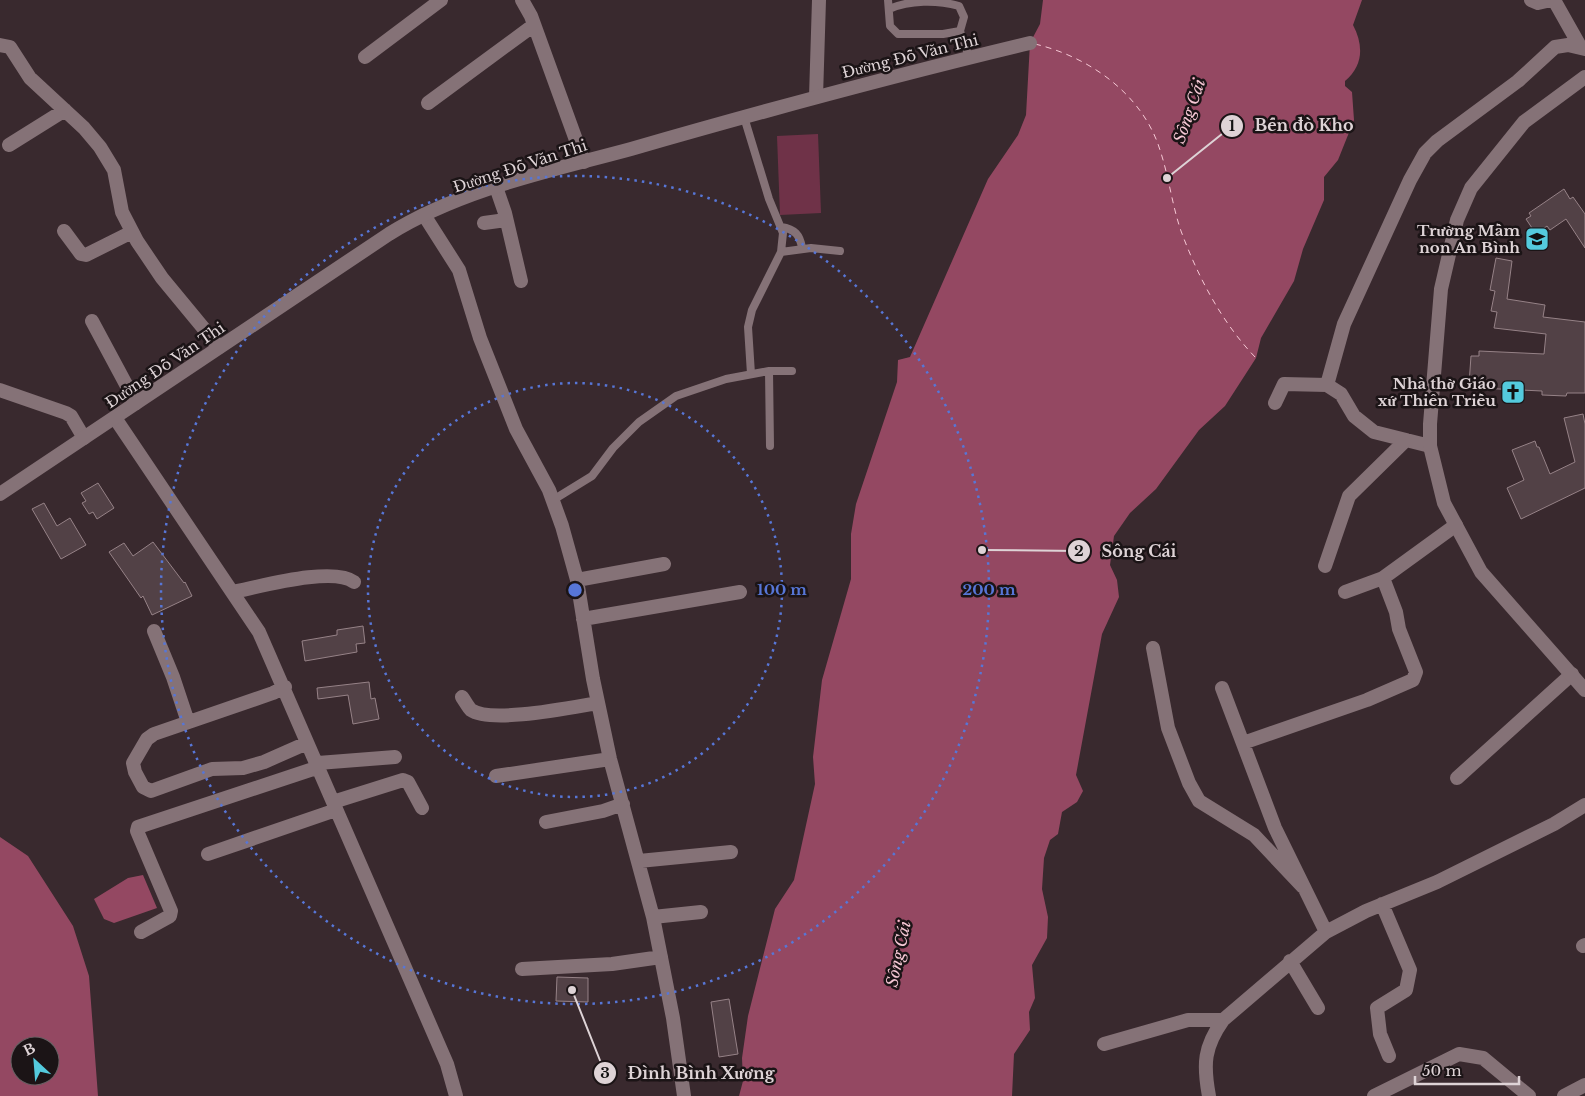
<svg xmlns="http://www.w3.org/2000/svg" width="1585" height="1096" viewBox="0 0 1585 1096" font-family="'Libre Baskerville',serif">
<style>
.green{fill:#6f3248}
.water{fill:#944862;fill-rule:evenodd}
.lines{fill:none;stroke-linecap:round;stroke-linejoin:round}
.ferry{stroke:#f6c8d5;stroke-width:1;stroke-dasharray:6 5;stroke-linecap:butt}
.building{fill:#524146;stroke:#968287}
.service{stroke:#857277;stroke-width:8}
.minor{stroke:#857277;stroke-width:14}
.tertiary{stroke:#857277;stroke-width:14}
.secondary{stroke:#857277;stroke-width:14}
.ring{fill:none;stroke:#5776d7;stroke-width:2.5;stroke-dasharray:2.5 5}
.labels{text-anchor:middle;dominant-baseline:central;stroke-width:5;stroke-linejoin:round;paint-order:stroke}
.street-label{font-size:15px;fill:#ded3d6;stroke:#1b1416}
.poi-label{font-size:15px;font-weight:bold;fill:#ded3d6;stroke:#1b1416;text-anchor:end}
.water-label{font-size:16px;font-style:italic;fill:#f6c8d5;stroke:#1b1416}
.centre{fill:#5776d7;stroke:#1b1416;stroke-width:2.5}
.ring-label{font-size:15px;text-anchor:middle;font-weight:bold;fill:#5776d7;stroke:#1b1416;stroke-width:5;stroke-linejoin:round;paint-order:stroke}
.leader{fill:none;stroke:#ded3d6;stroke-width:2}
.callout-dot{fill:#ded3d6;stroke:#1b1416;stroke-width:2}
.mark-label{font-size:15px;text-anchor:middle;font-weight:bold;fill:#111}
.callout-label{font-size:16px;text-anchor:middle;font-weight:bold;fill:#ded3d6;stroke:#1b1416;stroke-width:5;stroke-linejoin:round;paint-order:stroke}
</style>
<rect width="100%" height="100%" fill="#39292e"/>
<path class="green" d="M818,134L821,213L780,215L777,136Z"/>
<path class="water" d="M1043,0H1362L1353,25C1364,46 1363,66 1345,81V86L1352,92L1354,120L1338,160L1324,177V200L1303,249L1294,281L1261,338L1256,358L1225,406L1199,430L1156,489L1130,513L1114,536L1110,565L1117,580L1119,597L1102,634L1076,775L1083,791L1077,802L1062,812L1058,834L1050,840L1044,858L1042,889L1048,917L1047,938L1032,965L1035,998L1029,1012L1030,1030L1014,1054L1012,1096H739L743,1081L742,1058L748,1016L775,909L794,880L815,784L813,757L822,680L851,579V534L856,504L897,382L898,360L910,357L988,179L1018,135L1026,115L1030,43L1040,24Z
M0,837L28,856L73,926L89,976L98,1096H0ZM20,1046H50V1076H20Z
M143,875L157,908L114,923L104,919L94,899L128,878Z"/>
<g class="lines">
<path class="ferry" d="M1035,44C1090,57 1143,95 1160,150C1169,177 1172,205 1181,231C1198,277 1222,323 1256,358"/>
</g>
<path class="building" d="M1564,189L1570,199L1573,197L1585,214V248L1566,219L1550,230L1547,226L1536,234L1526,219L1531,216L1529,213Z
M1496,258L1512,261L1507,299L1545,305L1543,317L1585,322V393H1567L1566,396L1542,395V391L1478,388V384H1469L1471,356H1479V351L1544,354L1546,334L1494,328L1497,312L1491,311L1495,291L1490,290Z
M1583,414L1585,424V488L1521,519L1507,488L1524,480L1512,450L1535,441L1537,447H1539L1550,474L1575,462L1564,418Z
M98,483L114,508L97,519L93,512L89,514L82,503L86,501L81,493Z
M44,503L57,526L70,518L86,545L61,559L32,509Z
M153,542L184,583L185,582L192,596L152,615L143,596L141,598L109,552L124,543L133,556Z
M363,626L365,643L356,644L357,652L305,661L302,641L337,635V630Z
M369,682L371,699L375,698L379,719L353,724L348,695L318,699L317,688Z
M557,977L588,978V1002L556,1001Z
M729,999L738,1054L719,1057L711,1002Z"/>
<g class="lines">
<path class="service" d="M888,0L890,26L898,34H943L960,31L969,57
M889,9C910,0 937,0 959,6L964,17L960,31
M744,117L769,199L783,233L781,252L752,310L748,327L751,374
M781,227C795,229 800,235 802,248
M781,252L811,248L840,251
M769,371L770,446
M553,500L592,476L613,448L639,422L676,396L726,379L769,371H792"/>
<path class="minor" d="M522,0L531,16L584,162
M1531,0L1538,3L1551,0
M1554,0L1581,48
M0,45L10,47L30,78L84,128L100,147L114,170L122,212L137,241L162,278L219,347
M365,57L441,0
M816,97L819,0
M428,103L534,25
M9,145L65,110
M496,187L505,213L521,281
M424,215L459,270L480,338L516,429L549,490L562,526L577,580L593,679L610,759L653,917L673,1018L684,1096
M484,223L506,220
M64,231L81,254L86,255L132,232
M92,321L136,403
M1327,385L1344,324L1410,180L1425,153L1437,141L1518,81L1555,47L1568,45L1585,49
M0,390L66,413L71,416L84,438
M1275,403L1284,384L1327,385L1341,394L1354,416L1374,432L1430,446
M115,418L259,632L447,1064L456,1096
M1325,566L1349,496L1406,440
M577,580L664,564
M232,592C259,587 333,566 354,582
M1345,592L1383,578L1456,525
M583,619L740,592
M154,631L173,677L188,722
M1153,648L1168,728L1189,783L1199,801L1254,835L1303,887
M285,687L273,693L154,734L147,739L133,763L135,772L143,787L151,791L212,769L243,768L264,762L307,743
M1222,688L1275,828L1326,932
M462,697C465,701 468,707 471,710C491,724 573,707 598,703
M1243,743L1367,700L1413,680L1416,672L1399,629L1396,612L1383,578
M318,763L395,757
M496,776L610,759
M1457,778L1572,674
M333,802L403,780L408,782L422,808
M546,822L603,811L623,804
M208,854L336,810
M639,861L731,852
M1382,904L1410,970L1406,990L1377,1008L1380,1034L1389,1056
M653,917L701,912
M141,932L170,916L171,911L137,831L138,827L319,767
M1583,946L1585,945
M1290,961L1318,1008
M522,969L612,964L661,957
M1104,1044L1188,1020H1223
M1209,1096C1203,1064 1204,1047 1223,1020L1326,932L1366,911L1437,882L1554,824L1585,805
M1374,1096L1459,1054L1483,1058L1529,1096
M1564,1096L1585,1085"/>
<path class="tertiary" d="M0,494L389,234C461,189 550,171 631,149C763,111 896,75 1030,43"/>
<path class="secondary" d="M1585,77L1524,122L1471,188L1457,220L1441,289L1430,424V446L1444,503L1481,572L1585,690"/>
</g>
<g class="ring">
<circle cx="575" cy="590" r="207"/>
<circle cx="575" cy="590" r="414"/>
</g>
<defs>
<g id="school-square" transform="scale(1.25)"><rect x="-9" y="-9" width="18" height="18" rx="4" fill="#54cadd" stroke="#1b1416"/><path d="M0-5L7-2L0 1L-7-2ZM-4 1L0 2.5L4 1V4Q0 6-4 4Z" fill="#111"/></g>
<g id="church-square" transform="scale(1.25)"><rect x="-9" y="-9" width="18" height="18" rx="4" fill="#54cadd" stroke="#1b1416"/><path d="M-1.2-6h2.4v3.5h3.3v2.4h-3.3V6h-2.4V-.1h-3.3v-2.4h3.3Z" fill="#111"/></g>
</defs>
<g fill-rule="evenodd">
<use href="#school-square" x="1537" y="239"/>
<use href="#church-square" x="1513" y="392"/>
</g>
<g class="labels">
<g class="street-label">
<text transform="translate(910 56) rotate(-14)">Đường Đỗ Văn Thi</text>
<text transform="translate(520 166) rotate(-18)">Đường Đỗ Văn Thi</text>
<text transform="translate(165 365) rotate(-34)">Đường Đỗ Văn Thi</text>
</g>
<g class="poi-label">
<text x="1520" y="230">Trường Mầm<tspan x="1520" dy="17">non An Bình</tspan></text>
<text x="1496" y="383">Nhà thờ Giáo<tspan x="1496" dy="17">xứ Thiên Triều</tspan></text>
</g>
<g class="water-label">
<text transform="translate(1189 111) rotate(-71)">Sông Cái</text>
<text transform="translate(898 954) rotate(-78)">Sông Cái</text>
</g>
</g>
<circle cx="575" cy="590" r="8" class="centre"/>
<g class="ring-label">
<text x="782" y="595">100 m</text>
<text x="989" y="595">200 m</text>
</g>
<path class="leader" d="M1167 178L1232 126M982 550L1079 551M572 990L605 1073"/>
<g class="callout-dot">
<circle cx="1167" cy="178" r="5"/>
<circle cx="982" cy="550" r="5"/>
<circle cx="572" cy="990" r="5"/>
<circle cx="1232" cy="126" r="12"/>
<circle cx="1079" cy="551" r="12"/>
<circle cx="605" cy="1073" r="12"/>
</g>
<g class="mark-label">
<text x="1232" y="131">1</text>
<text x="1079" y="556">2</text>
<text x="605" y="1078">3</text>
</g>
<g class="callout-label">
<text x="1304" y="131">Bến đò Kho</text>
<text x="1139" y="557">Sông Cái</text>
<text x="701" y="1079">Đình Bình Xương</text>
</g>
<g transform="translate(35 1061) rotate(334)"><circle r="24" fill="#1b1416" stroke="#696063"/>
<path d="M0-4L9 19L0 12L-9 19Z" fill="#54cadd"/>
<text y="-8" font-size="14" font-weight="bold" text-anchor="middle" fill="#ded3d6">B</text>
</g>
<path d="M1415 1076v8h104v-8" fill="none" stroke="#ded3d6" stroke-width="2.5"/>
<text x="1422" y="1076" font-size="15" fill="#ded3d6" stroke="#1b1416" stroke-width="4" paint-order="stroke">50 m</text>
</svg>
